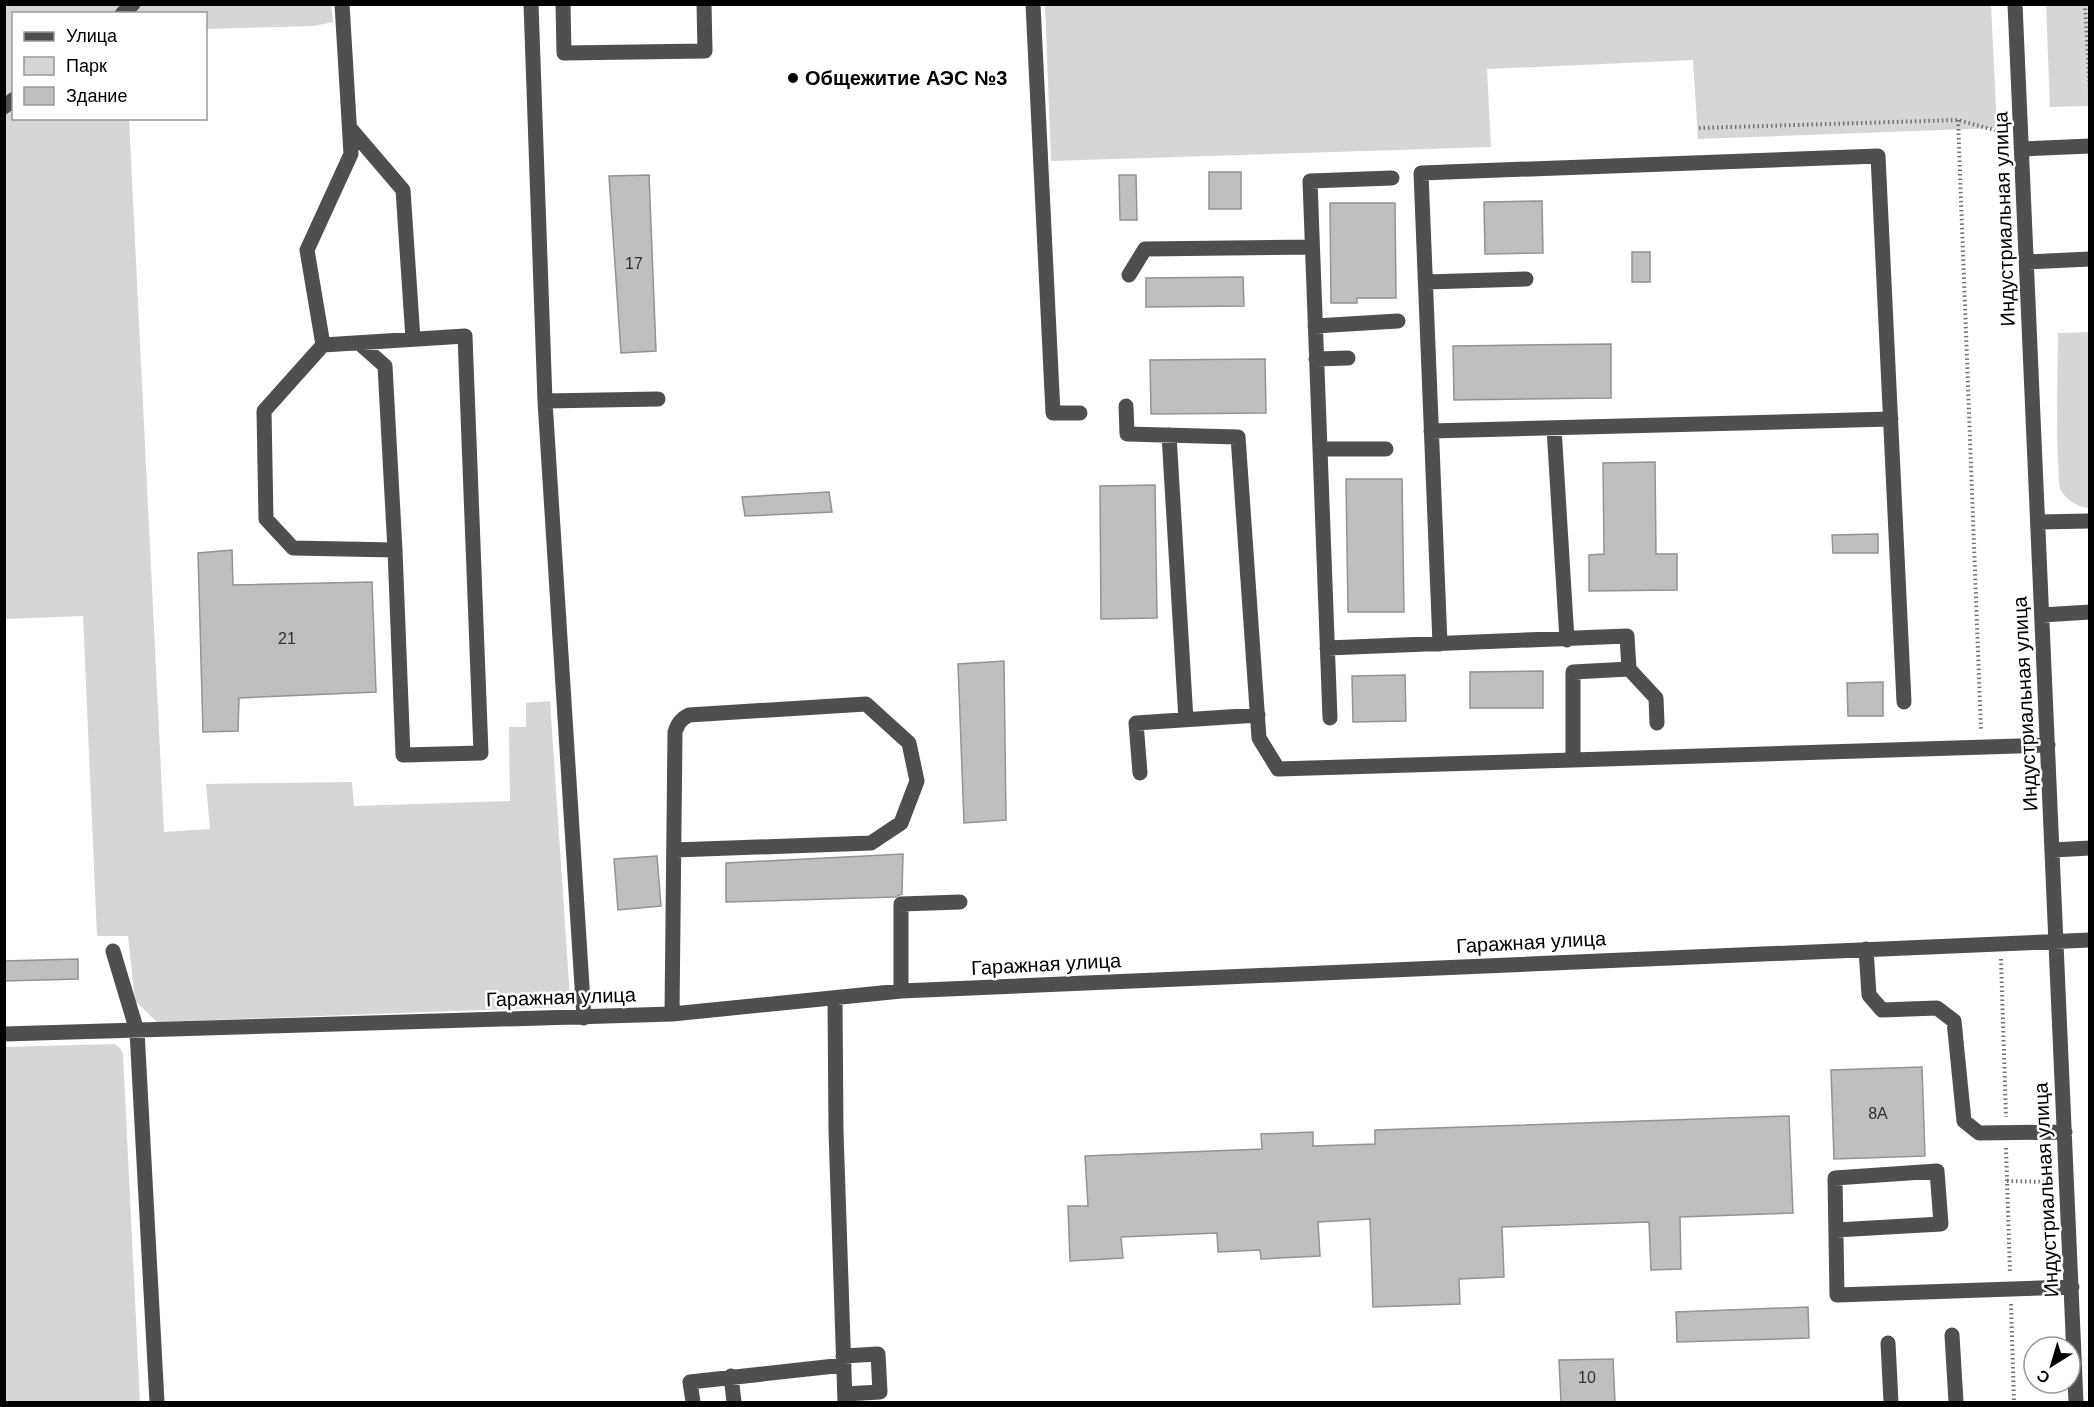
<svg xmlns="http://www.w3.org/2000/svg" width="2094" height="1407" viewBox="0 0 2094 1407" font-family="Helvetica,sans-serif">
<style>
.green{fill:#d6d6d6}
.building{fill:#bfbfbf;stroke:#939393;stroke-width:1.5}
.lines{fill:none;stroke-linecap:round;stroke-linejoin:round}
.path{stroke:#717171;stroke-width:4;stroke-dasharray:1.5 3;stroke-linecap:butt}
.minor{stroke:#4f4f4f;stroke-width:15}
.poi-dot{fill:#000;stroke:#fff;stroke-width:2}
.labels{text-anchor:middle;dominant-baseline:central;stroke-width:5;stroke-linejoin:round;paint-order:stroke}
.number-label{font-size:16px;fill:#303030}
.poi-label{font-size:20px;font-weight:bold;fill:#000;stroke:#fff;text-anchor:start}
.street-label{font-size:20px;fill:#000;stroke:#fff}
</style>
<rect width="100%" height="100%" fill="#fff"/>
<path class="green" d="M4,5H331L333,22L314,26L206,29V14H14V118L129,119L164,832L210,829L206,784L352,782L354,806L510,801L509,727H526V703L550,701L570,998L568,1003L563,1007L157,1022L135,1001L128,936H97L83,616L5,619Z
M1045,5H1991L1997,128L1698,139L1693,60L1487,69L1491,147L1051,161Z
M2046,5H2089V106L2050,107Z
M2089,332H2090L2089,508C2079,508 2064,499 2060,488C2058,480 2059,468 2058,460C2056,418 2058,375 2058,333Z
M115,1044L120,1048L123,1054L140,1402H5V1047Z"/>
<path class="building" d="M1209,172H1241V209H1209Z
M649,175L656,351L621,353L609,176Z
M1119,175H1136L1137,220H1120Z
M1542,201L1543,253L1485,254L1484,202Z
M1330,203H1395L1396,298H1357V303H1331Z
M1632,252H1650V282H1632Z
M1243,277L1244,306L1146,307V278Z
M1611,344V398L1454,400L1453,346Z
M1265,359L1266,413L1151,414L1150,360Z
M1655,462L1656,554H1677V590L1589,591V555L1604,554L1603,463Z
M1346,479H1402L1404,612H1348Z
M1155,485L1157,618L1101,619L1100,486Z
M829,492L832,512L745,516L742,497Z
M1878,534V553H1833L1832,535Z
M232,550L233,585L372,582L376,692L239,698L238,731L203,732L198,553Z
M1004,661L1006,820L964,823L958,664Z
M1543,671V708H1470V672Z
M1405,675L1406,721L1353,722L1352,676Z
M1883,682V716H1848L1847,683Z
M903,854L902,894L895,897L726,902V863Z
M657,856L661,906L618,910L614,859Z
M78,959V979L4,981V961Z
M1922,1067L1925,1156L1834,1159L1831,1070Z
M1789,1116L1793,1213L1680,1217L1681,1269L1651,1270L1649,1222L1502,1227L1504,1277L1459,1279L1460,1304L1373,1307L1370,1219L1318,1222L1320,1256L1261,1259L1260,1250L1218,1252L1217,1233L1121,1237L1123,1258L1070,1261L1068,1206H1088L1085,1156L1262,1149L1261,1134L1313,1132V1146L1375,1144V1130Z
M1808,1307L1809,1338L1677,1342L1676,1312Z
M1613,1359L1615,1402H1561L1559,1360Z"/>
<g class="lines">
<path class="path" d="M2085,4L2090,92
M1958,120L1981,731
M1699,128L1958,120L2005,133
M2001,959L2006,1117
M2006,1148L2010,1273
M2007,1181L2050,1182
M2011,1304L2014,1402"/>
<path class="minor" d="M531,4L545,401L584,1018
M563,4L564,53L705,51L704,4
M1033,4L1053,413H1080
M2015,4L2076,1402
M122,14L133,4
M4,107L14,99
M350,128L403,190L413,339
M2022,149L2090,146
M2027,262L2090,259
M1129,275L1145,249L1312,247
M1426,282L1526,279
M1315,326L1398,321
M359,343L385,366L395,550
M323,345L465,336L481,753L403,755L395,550L293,548L266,519L264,411L323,345L307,250L351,154L342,4
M1316,359L1348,358
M545,401L658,399
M1126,406L1127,434L1238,437L1259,738L1278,769L1573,760V672L1629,669L1656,698L1657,723
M1554,428L1567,640
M1431,431L1891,419
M1169,435L1186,720
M1320,449H1386
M2038,522L2090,521
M2042,615L2090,612
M1440,644L1421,173L1878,156L1904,702
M1327,648L1627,636L1629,669
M1330,718L1310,181L1392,178
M1573,760L2048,745
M1140,773L1136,723L1258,715
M2053,850L2090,848
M1866,949L1869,995L1882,1010L1937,1008L1954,1021L1964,1121L1979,1133L2065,1132
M113,951L137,1031L157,1402
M901,991V904L960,902
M835,999L836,1131L845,1402
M672,1014L675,732C678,723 681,719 689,715L866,704L909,743L917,781L901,823L871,843L675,850
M4,1034L672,1014L901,991L2090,940
M1836,1230L1941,1224L1937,1171L1835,1178L1837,1295L2072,1287
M1952,1335L1956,1402
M1888,1343L1891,1402
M843,1356L878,1354L880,1392L845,1394
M731,1376L734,1402
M693,1402L690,1382L844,1365"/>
</g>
<circle class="poi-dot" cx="793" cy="78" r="6"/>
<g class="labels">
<g class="number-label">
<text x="634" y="263">17</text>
<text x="287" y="638">21</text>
<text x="1878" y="1113">8А</text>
<text x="1587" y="1377">10</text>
</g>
<g class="poi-label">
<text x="805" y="78">Общежитие АЭС №3</text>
</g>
<g class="street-label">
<text transform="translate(2004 219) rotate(-92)">Индустриальная улица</text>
<text transform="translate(2025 704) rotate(-93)">Индустриальная улица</text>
<text transform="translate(1531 942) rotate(-3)">Гаражная улица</text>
<text transform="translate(1046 964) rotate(-3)">Гаражная улица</text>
<text transform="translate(561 997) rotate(-2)">Гаражная улица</text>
<text transform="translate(2046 1190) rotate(-93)">Индустриальная улица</text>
</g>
</g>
<rect width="2094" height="1407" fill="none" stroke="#000000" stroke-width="12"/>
<rect x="12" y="12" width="195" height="108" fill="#ffffff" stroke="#999999" stroke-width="1.5"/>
<rect x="24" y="32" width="30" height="9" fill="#4f4f4f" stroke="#999999" stroke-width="1.5"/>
<text x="66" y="42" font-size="18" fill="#000000">Улица</text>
<rect x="24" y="57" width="30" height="18" fill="#d6d6d6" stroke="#999999" stroke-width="1.5"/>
<text x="66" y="72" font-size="18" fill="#000000">Парк</text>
<rect x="24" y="87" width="30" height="18" fill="#bfbfbf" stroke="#999999" stroke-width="1.5"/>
<text x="66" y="102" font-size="18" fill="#000000">Здание</text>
<g transform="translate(2052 1365) rotate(217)"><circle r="28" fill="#ffffff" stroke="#999999" stroke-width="1.5"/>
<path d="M0-4.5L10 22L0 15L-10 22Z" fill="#000000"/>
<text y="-9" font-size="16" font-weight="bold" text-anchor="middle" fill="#000000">С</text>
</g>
</svg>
